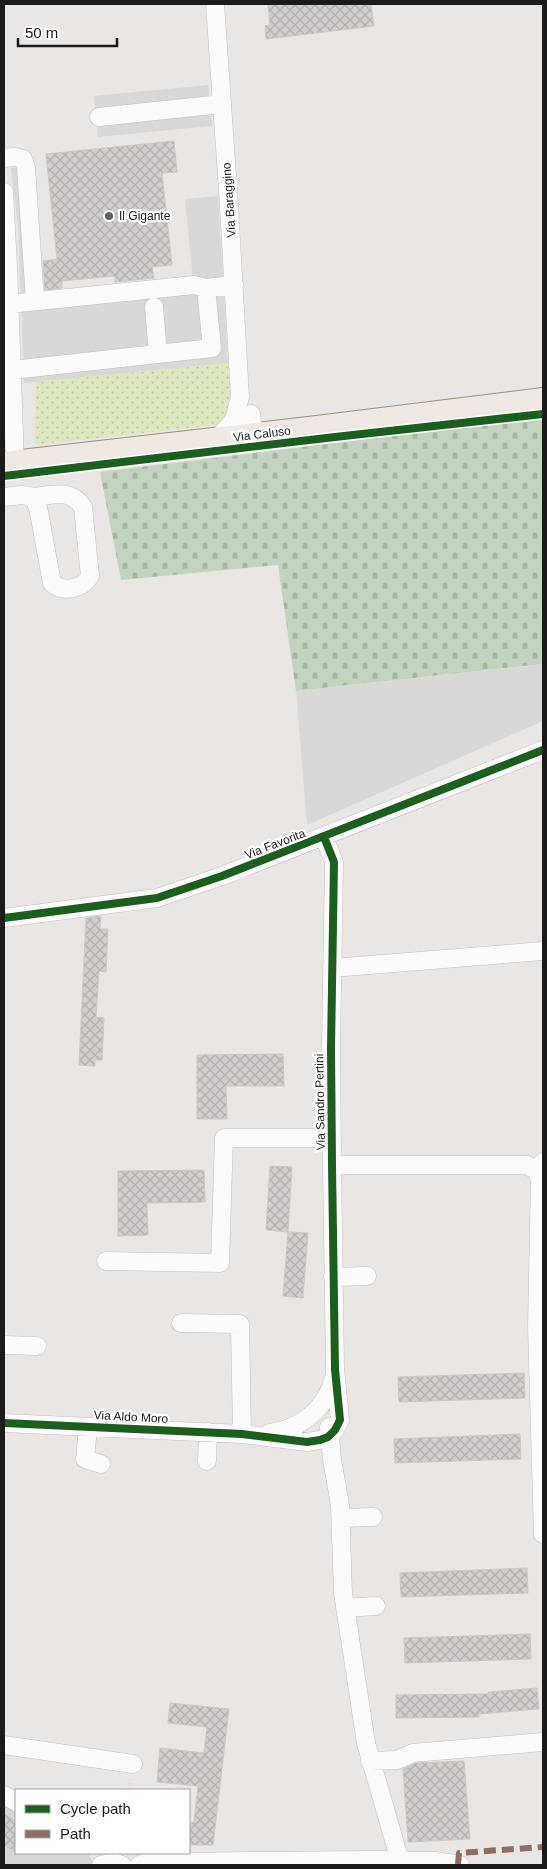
<svg xmlns="http://www.w3.org/2000/svg" width="547" height="1869" viewBox="0 0 547 1869" font-family="Helvetica,sans-serif">
<style>
.residential{fill:#d9d6d5}
.grass{fill:url(#grass-dots)}
.cemetery{fill:url(#cemetery-stones)}
.parking{fill:#dad8d7}
.building{fill:url(#building-cross-hatch);stroke:#cdc7c4}
.lines{fill:none;stroke-linecap:round;stroke-linejoin:round}
.minor-casing{stroke:#c1bfbe;stroke-width:19}
.major-casing{stroke:#a08f80;stroke-width:24}
.path{stroke:#ead7d8;stroke-width:2.5;stroke-dasharray:2.5 2.5;stroke-linecap:butt}
.minor{stroke:#fcfbfb;stroke-width:18}
.major{stroke:#f0e8e2;stroke-width:22}
.quiet{stroke:#8d6e63;stroke-width:6;stroke-dasharray:12 6;stroke-linecap:butt}
.cycleway-casing{stroke:#fff;stroke-width:11}
.cycleway{stroke:#1b5e20;stroke-width:8}
.poi-dot{fill:#636261;stroke:#fff;stroke-width:2}
.labels{text-anchor:middle;dominant-baseline:central;stroke-width:4.5;stroke-linejoin:round;paint-order:stroke}
.street-label{font-size:12px;fill:#1b1b1b;stroke:#fff}
.poi-label{font-size:12px;fill:#1b1b1b;stroke:#fff;text-anchor:start}
</style>
<defs>
<pattern id="grass-dots" width="8" height="8" patternUnits="userSpaceOnUse" patternTransform="scale(1.25)"><rect width="8" height="8" fill="#dde8c0"/><path d="M2 2h.1M6 6h.1" fill="none" stroke="#bdc6a4" stroke-width="1.8" stroke-linecap="round"/></pattern>
<pattern id="cemetery-stones" width="16" height="16" patternUnits="userSpaceOnUse" patternTransform="scale(1.25)"><rect width="16" height="16" fill="#c2d4bf"/><path d="M2 7V4a2 2 0 0 1 4 0v3zM10 15v-3a2 2 0 0 1 4 0v3z" fill="#a6b5a4"/></pattern>
<pattern id="building-cross-hatch" width="8" height="8" patternUnits="userSpaceOnUse" patternTransform="scale(1.25)"><rect width="8" height="8" fill="#d2cecc"/><path d="M0 0l8 8M0 8l8-8" fill="none" stroke="#b4b0af"/></pattern>
</defs>
<rect width="100%" height="100%" fill="#eae6e3"/>
<path class="residential" d="M4,1800L16,1807V1853H88L94,1865H4Z"/>
<path class="grass" d="M228,363C229,382 236,413 217,425L35,445L36,382Z"/>
<path class="cemetery" d="M543,419V664L296,691L278,565L121,580L100,472L481,425Z"/>
<path class="parking" d="M208,85L212,126L98,137L94,96Z
M11,168H30L41,295L193,279L185,199L218,196L228,363L24,383L18,226Z
M543,664V721L307,825L296,691Z"/>
<path class="building" d="M268,4H371L374,26L266,39L265,26L270,25Z
M174,141L177,172L162,173L172,265L152,267L154,278L115,282V276L62,281V288L45,290L43,261L57,259L46,154Z
M101,916L100,929H108L106,972L99,971L96,1017L104,1018L102,1060H95V1066L79,1065L86,918Z
M283,1054L284,1086H226L227,1119H197V1055Z
M270,1166L292,1167L288,1232L266,1230Z
M204,1170L205,1202L147,1203L148,1235L118,1236V1171Z
M288,1232L308,1233L303,1298L283,1296Z
M524,1373L525,1398L399,1402L398,1377Z
M520,1434L521,1459L395,1463L394,1439Z
M527,1568L528,1593L401,1597L400,1573Z
M530,1634L531,1659L405,1663L404,1638Z
M537,1688L539,1709L479,1714V1717L396,1718V1695L488,1694V1692Z
M170,1703L229,1709L213,1845H189V1823L194,1822L198,1786L157,1782L160,1748L204,1753L207,1727L168,1723Z
M464,1761L470,1839L408,1842L403,1769L416,1763Z
M4,1814L16,1821V1852L4,1845Z"/>
<g class="lines">
<g class="minor-casing">
<path id="minor" d="M215,4L228,190L240,397L234,420L217,439
M99,117L222,104
M4,158L15,157L23,159L26,167L35,301
M4,192L8,266L15,463
M9,304L194,285L206,288L234,285
M154,307L158,354
M12,370L212,348L206,288
M243,426L249,435L252,423L251,414
M4,497L22,495L34,497L39,512L52,583C63,593 83,589 90,576L83,507C70,488 54,495 34,497
M4,918L157,898L222,876L543,750
M332,968L543,951
M543,1162L537,1171L540,1181L537,1326L543,1534
M332,1165H527L537,1171
M106,1261L220,1263L224,1138H332
M333,1277L367,1276
M181,1323L240,1324L242,1434
M4,1345L37,1346
M4,1423L242,1434L307,1442L320,1440L328,1437L335,1430L340,1420L335,1369L332,1165L331,1048L334,862L324,837
M88,1427L85,1459L101,1464
M329,1427L332,1459L340,1505L343,1593L366,1743L400,1861
M270,1433C301,1429 327,1408 334,1377
M207,1461L208,1432
M341,1518L373,1517
M345,1608L376,1606
M4,1745L133,1764
M370,1761L397,1760L413,1753L543,1742
M4,1795L16,1802
M101,1865L113,1862L122,1865
M139,1865L144,1863L161,1862L373,1860L435,1861L460,1865"/>
</g>
<g class="major-casing">
<path id="major" d="M4,463L317,427L543,399"/>
</g>
<path class="path" d="M128,1790L130,1779"/>
<use href="#minor" class="minor"/>
<use href="#major" class="major"/>
<path class="quiet" d="M458,1864L459,1853L543,1847"/>
<g class="cycleway-casing">
<path id="cycleway" d="M4,476L335,437L543,414
M4,918L157,898L222,876L543,750
M4,1423L242,1434L307,1442L320,1440L328,1437L335,1430L340,1420L335,1369L332,1165L331,1048L334,862L324,837"/>
</g>
<use href="#cycleway" class="cycleway"/>
</g>
<circle class="poi-dot" cx="109" cy="216" r="5"/>
<g class="labels">
<g class="street-label">
<text transform="translate(229 200) rotate(-94)">Via Baraggino</text>
<text transform="translate(262 434) rotate(-7)">Via Caluso</text>
<text transform="translate(275 844) rotate(-21)">Via Favorita</text>
<text transform="translate(320 1102) rotate(-91)">Via Sandro Pertini</text>
<text transform="translate(131 1417) rotate(3)">Via Aldo Moro</text>
</g>
<g class="poi-label">
<text x="119" y="216">Il Gigante</text>
</g>
</g>
<rect width="547" height="1869" fill="none" stroke="#1b1b1b" stroke-width="10"/>
<rect x="15" y="1789" width="175" height="65" fill="#ffffff" stroke="#a4a4a4"/>
<rect x="25" y="1805" width="25" height="8" fill="#1b5e20" stroke="#a4a4a4"/>
<text x="60" y="1814" font-size="15" fill="#1b1b1b">Cycle path</text>
<rect x="25" y="1830" width="25" height="8" fill="#8d6e63" stroke="#a4a4a4"/>
<text x="60" y="1839" font-size="15" fill="#1b1b1b">Path</text>
<path d="M18 38v8h99v-8" fill="none" stroke="#1b1b1b" stroke-width="2.5"/>
<text x="25" y="38" font-size="15" fill="#1b1b1b" stroke="#ffffff" stroke-width="4" paint-order="stroke">50 m</text>
</svg>
